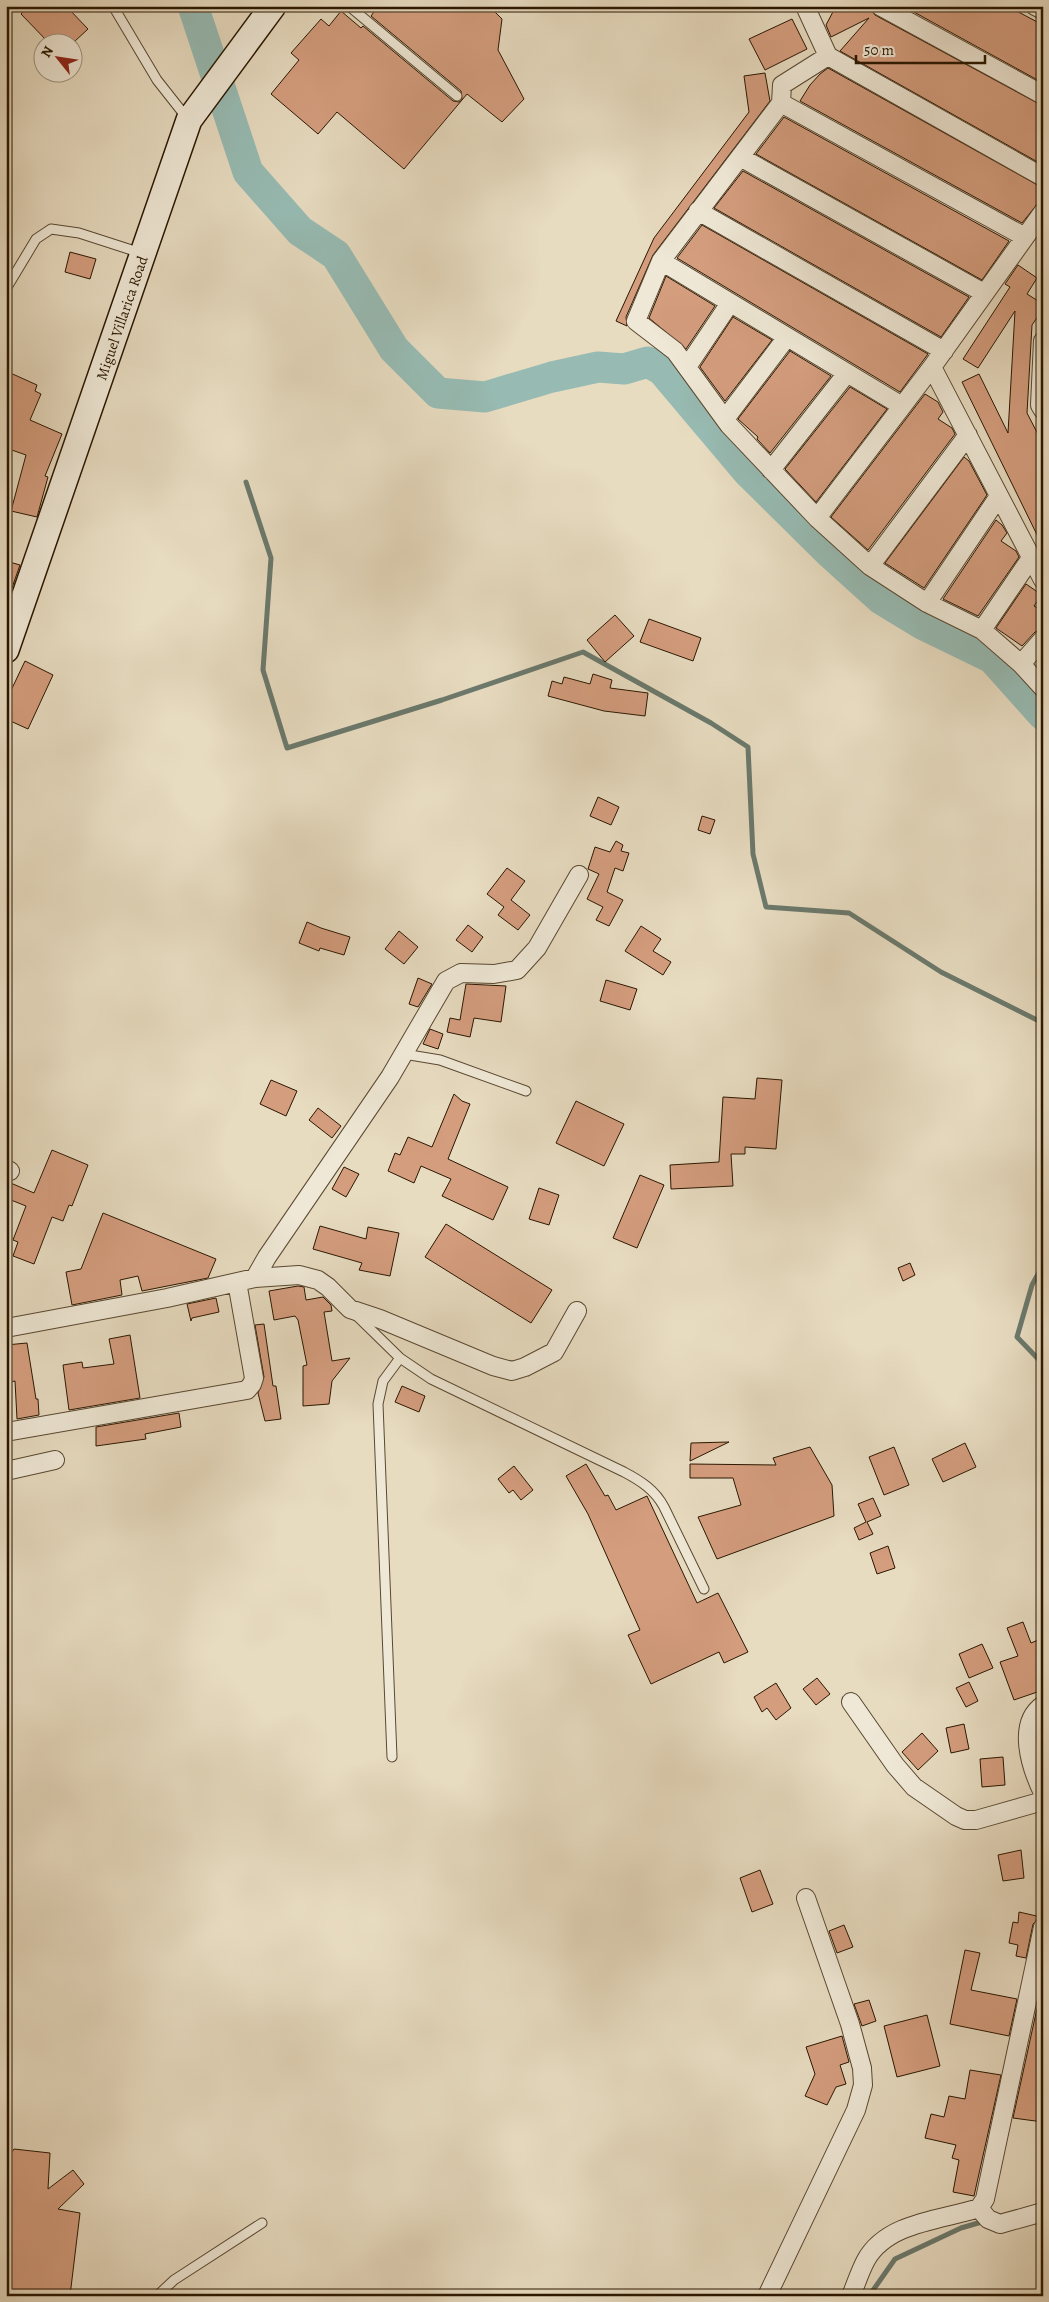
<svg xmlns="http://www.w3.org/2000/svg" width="1049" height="2302" viewBox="0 0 1049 2302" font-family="Alegreya,serif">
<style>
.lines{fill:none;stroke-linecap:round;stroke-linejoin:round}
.stream{stroke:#6b796c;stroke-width:5}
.river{stroke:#97bbb3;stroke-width:31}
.building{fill:#d49d7e;stroke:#2a1701}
.service-casing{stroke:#594831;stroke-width:11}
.minor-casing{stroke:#594831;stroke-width:20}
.secondary-casing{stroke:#2a1701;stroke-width:28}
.service{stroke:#efe8d6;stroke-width:9}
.minor{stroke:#efe8d6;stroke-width:18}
.secondary{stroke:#efe8d6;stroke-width:25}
.labels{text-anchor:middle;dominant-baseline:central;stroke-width:4;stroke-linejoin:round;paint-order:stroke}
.street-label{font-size:15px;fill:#2a1701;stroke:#efe8d6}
</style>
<rect width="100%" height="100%" fill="#e7dbc0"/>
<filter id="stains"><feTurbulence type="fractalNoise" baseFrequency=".004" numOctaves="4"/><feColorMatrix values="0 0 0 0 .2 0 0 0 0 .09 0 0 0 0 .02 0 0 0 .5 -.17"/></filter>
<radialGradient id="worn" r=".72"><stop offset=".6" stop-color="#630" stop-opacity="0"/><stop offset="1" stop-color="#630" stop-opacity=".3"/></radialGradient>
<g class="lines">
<path class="stream" d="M246,482L271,558L263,670L287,748L442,700L583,652L711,723L748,747L753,854L766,907L849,913L941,972L1043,1023
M1043,1265L1032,1285L1017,1337L1043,1364
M869,2296L895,2259L961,2228L985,2221"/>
<path class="river" d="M193,6L248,172L300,231L336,255L394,349L438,393L485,397L552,377L598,367L624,369L648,362L662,370L748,472L830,553L881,599L922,624L992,658L1043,715"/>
</g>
<path class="building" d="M29,6H66L88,29L74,42H48L21,14Z
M378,6H489L502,19L498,50L524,99L502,122L467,94L404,169L337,112L318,134L271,94L299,60L291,53L321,19L329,26L341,11L361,28L363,26L453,101L459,102L462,100L461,91L371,16Z
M836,6H869L875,15L1043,106V165L840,51L869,18L831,37L826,25Z
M903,6H1007L1043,25V83Z
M792,19L807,49L765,70L749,39Z
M828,68L1043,188V196L1039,202L1022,223L800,101L810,85L820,74Z
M765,73L770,101L653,255L626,317L627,326L616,321L654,238L749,112L744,76Z
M784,117L1009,241L982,280L756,154Z
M743,171L969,297L941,337L714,208Z
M702,225L928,354L900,392L677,258Z
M70,252L96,259L90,279L65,272Z
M1018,265L1037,278L1027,294L1043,304V309L1032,325L1027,413L1043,444V547L962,382L979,374L1008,433L1015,311L978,368L963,359L1010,287L1005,284Z
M666,276L715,306L686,349L649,318Z
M733,317L772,340L725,401L700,367Z
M790,351L831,376L770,453L757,439L758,437L738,419Z
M6,371L37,385L35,391L41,394L30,420L62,434L45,476L48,477L37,517L11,511L26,455L6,448Z
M850,387L887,409L816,502L785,469Z
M925,394L938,402L943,412L938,419L952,428L955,434L868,550L831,517Z
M964,457L969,461L987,495L924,588L885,563Z
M996,520L1002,525L1007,533L1001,541L1016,551L1019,557L978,616L943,599Z
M6,561L20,565L7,602H6Z
M1026,584L1042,595L1034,606L1043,611V629L1035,632L1022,646L996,628Z
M615,615L634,636L605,662L587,640Z
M649,619L701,638L693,661L640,642Z
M25,661L53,675L28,729L6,719V701Z
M593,674L612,680L610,688L648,693L645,716L604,711L548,696L552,681L562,684L564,677L590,684Z
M598,797L619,807L611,825L590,816Z
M702,816L715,820L710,834L698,830Z
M616,841L623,845L621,851L629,853L623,871L615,868L607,892L623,900L609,926L596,920L603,907L587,899L599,874L588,869L595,847L610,852Z
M507,868L525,881L511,900L530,915L518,930L498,915L504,907L487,894Z
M307,922L321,928L350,937L344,955L320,948L319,951L299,943Z
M468,925L483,937L472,952L456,940Z
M641,926L661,939L653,951L671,962L663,975L625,951Z
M399,931L418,947L404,964L385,949Z
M418,978L432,984L418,1007L409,1004Z
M606,980L637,989L630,1010L600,1001Z
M466,984L506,986L501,1022L474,1018L470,1037L447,1032L450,1018L460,1020Z
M430,1029L443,1034L438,1049L423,1044Z
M757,1078L782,1080L776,1149L745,1147V1154H731L733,1186L671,1189L670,1165L719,1162L723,1097L755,1099Z
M271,1080L297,1091L286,1116L260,1104Z
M454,1094L462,1101L470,1104L448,1159L508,1187L493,1220L442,1196L451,1179L421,1166L414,1183L388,1171L395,1153L400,1155L408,1137L432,1147Z
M576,1101L624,1124L604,1166L556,1143Z
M318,1108L341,1126L332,1138L309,1120Z
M52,1150L88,1165L72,1206L69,1205L63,1221L52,1217L34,1264L13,1256L18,1242L13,1240L26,1206L6,1198V1181L34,1193Z
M344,1167L359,1174L346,1197L332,1189Z
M640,1175L664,1185L637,1248L613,1238Z
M539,1188L559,1195L549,1225L529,1219Z
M103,1213L216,1259L208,1278L142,1291L138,1276L120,1280L122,1295L72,1305L66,1272L81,1269Z
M446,1224L552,1290L531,1323L425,1257Z
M320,1226L366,1239L368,1227L399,1233L390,1276L359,1270L362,1263L313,1249Z
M910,1263L915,1275L903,1281L898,1268Z
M298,1286L304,1287L306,1300L323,1297L331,1305L332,1311L324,1312L332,1361L350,1358L332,1381L329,1404L303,1406V1366L307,1365L298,1320L295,1316L274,1320L269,1291Z
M216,1298L219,1312L192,1318L191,1321L187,1304Z
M264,1324L273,1386H276L281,1419L265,1421L258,1393L264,1377L255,1325Z
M130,1335L140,1398L69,1410L63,1365L82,1362L83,1368L114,1364L109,1339Z
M27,1343L36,1399H38L39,1415L17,1419L15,1381L6,1383V1345Z
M402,1386L425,1396L419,1412L395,1402Z
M179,1413L181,1427L145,1434L146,1439L96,1446V1427Z
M729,1442L690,1461L691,1443Z
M965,1443L976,1467L943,1482L932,1459Z
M810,1447L832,1485L834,1516L717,1559L698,1517L741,1505L733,1478H690V1464L776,1465L773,1458Z
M894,1447L909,1485L884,1495L869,1457Z
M586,1464L605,1496L608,1495L616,1510L647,1496L697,1603L718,1593L748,1652L724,1663L719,1652L651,1684L628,1635L640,1630L588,1514L566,1476Z
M514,1466L533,1490L521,1500L513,1490L509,1493L498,1479Z
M873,1498L881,1516L867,1522L873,1534L859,1540L854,1528L866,1522L858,1504Z
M888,1546L895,1568L877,1574L870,1553Z
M1023,1622L1031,1643L1043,1638V1690L1014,1700L1000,1662L1018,1656L1007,1628Z
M982,1644L993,1668L969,1678L959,1654Z
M817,1678L830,1694L816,1705L803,1689Z
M969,1682L978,1701L966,1707L956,1688Z
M776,1683L791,1708L776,1720L767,1708L762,1712L754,1697Z
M964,1724L969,1749L951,1753L946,1728Z
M922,1733L938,1751L918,1770L902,1752Z
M1003,1757L1005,1785L982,1787L980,1759Z
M1021,1850L1024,1878L1003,1881L998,1855Z
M760,1870L773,1904L752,1912L740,1878Z
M1019,1912L1041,1917L1033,1924L1026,1958L1016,1956L1018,1945L1009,1943L1013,1922L1018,1923Z
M844,1925L853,1947L837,1953L829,1931Z
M965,1950L980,1953L971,1990L1017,1999L1009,2036L950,2024Z
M869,2000L876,2021L862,2026L854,2004Z
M1038,2004L1043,2005V2122L1013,2118Z
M927,2015L940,2066L897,2077L884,2026Z
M842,2036L849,2062L840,2065L846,2084L836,2087L827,2105L805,2096L815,2074L806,2047Z
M970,2070L1001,2075L974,2196L953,2192L959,2160L952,2158L956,2145L925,2138L931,2114L944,2117L949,2096L965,2099Z
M14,2149L50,2153L48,2189L73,2170L84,2184L58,2209L80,2213L70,2296H6V2160Z"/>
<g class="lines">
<g class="service-casing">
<path id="service" d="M113,6L157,80L187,118
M349,6L457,96
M6,289L36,239L51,229L79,233L141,253
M404,1054L440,1060L526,1091
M357,1316L400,1358L431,1379L624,1472C641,1481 655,1490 664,1507L704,1589
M392,1757L378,1404L383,1381L400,1358
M157,2296L174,2280L262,2223"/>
</g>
<g class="minor-casing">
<path id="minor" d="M805,6L828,56L782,85L781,103L661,261L636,321L675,351L729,425L817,518L870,566L927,603L982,630L1021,664L1043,688
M880,6L1043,95
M1035,6L1043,10
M828,56L1043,177
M781,103L1025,237
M740,157L984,293
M698,211L944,351
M1043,212L932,367L1043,580
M661,261L902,406
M1043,341L1040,405L1043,410
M687,367L730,303
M725,419L787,337
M771,470L847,373
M817,518L932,367
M870,566L968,435
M927,603L999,496
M982,630L1031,558
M1021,664L1043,639
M6,1169L10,1171
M255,1278L267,1257L390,1077L446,981L461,973L494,974L517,970L537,948L579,875
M6,1328L167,1298L255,1278L299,1275L318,1280L328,1287L350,1309L380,1319L493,1366L512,1371L525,1367L554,1352L577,1311
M6,1432L247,1390L252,1384L254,1378L237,1282
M6,1471L55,1460
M851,1702L895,1765L914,1787L956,1816L965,1820H976L1043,1801
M1043,1705C1016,1724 1031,1768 1043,1793
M979,2208L988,2219L1000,2224L1043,2212
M767,2296L856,2110L863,2085L862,2068L850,2024L806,1898
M851,2296C856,2284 860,2271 866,2260C887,2222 942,2220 979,2208L985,2199L1043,1927"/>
</g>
<g class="secondary-casing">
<path id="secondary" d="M6,650L189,120L273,6"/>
</g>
<use href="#service" class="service"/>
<use href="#minor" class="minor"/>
<use href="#secondary" class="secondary"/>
</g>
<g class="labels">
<g class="street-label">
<text transform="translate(122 318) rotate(-71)">Miguel Villarica Road</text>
</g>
</g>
<rect width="1049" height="2302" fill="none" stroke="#e7dbc0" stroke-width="25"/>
<rect x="8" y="8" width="1034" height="2287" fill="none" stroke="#2a1701" stroke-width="2.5"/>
<rect x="12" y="12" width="1024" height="2277" fill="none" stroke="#2a1701"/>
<g transform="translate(58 58) rotate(300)"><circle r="24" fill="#efe8d6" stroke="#a09481"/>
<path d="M0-4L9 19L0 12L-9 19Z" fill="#8f2418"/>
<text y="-8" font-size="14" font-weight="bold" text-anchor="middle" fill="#2a1701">N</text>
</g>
<path d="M856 55v8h129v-8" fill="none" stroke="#2a1701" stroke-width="2.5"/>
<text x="864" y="55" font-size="15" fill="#2a1701" stroke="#efe8d6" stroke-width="4" paint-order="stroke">50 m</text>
<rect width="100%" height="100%" filter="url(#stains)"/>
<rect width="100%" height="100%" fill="url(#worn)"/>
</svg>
